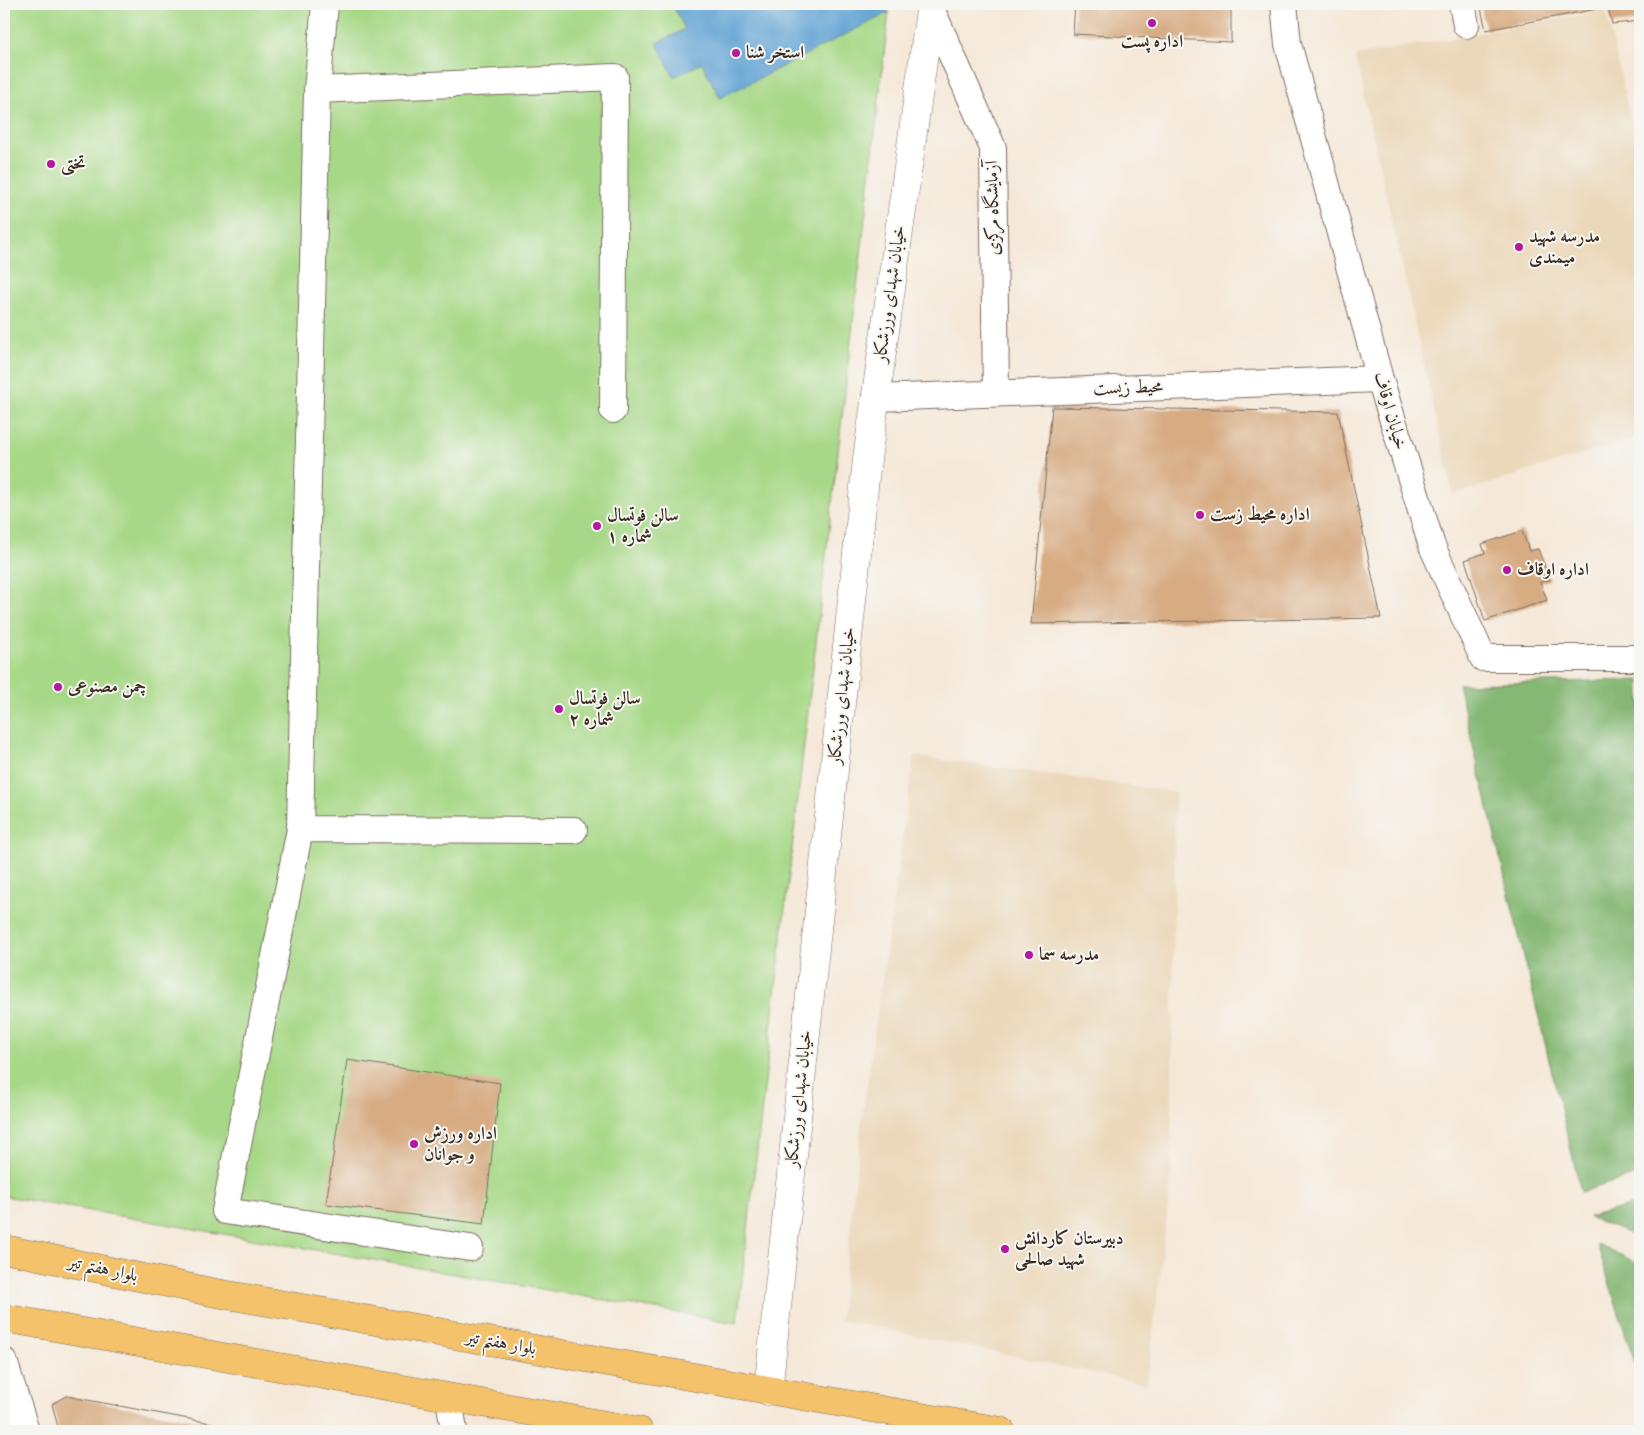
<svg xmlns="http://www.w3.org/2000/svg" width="1644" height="1435" viewBox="0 0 1644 1435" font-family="'IM FELL DW Pica',Amiri,serif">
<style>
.built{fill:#ebd8ba}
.green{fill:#a7d887;stroke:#718152}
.forest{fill:#85b874;stroke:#607149}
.water{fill:#60a3d4;stroke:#4e6679}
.building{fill:#d7ac83}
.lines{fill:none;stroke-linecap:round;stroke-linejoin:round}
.minor-casing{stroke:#7c6c5f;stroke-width:28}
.tertiary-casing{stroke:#7c6c5f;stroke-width:29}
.primary-casing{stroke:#7c6c5f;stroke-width:29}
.minor{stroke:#fff;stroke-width:26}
.tertiary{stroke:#fff;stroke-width:28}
.primary{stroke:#f4c26a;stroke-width:28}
.poi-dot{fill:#b5179e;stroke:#f6f6f2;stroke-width:2}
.labels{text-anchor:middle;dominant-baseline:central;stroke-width:4;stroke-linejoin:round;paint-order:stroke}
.poi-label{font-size:18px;font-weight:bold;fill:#3b2a1e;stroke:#f6f6f2;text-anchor:start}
.street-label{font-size:18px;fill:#3b2a1e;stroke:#f6f6f2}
</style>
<rect width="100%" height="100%" fill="#f6f6f2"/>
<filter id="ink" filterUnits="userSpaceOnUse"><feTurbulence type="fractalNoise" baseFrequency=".02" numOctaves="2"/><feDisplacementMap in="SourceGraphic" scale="10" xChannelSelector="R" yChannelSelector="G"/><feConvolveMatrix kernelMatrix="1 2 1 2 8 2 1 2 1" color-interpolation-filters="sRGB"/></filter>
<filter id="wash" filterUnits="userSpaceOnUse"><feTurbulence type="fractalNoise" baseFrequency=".0096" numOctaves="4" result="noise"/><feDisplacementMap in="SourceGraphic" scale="20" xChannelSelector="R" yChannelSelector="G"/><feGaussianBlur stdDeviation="1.12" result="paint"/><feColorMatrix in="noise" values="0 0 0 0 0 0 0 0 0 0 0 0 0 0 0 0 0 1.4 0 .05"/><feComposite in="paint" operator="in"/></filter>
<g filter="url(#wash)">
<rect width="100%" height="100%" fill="#f5e8d8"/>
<path class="built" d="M1606,10L1640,164V436L1453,495L1355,56Z
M914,756L1175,792L1171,1178L1147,1384L840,1320L862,1119Z"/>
<path class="green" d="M4,4H885L889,12L737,1323L4,1196Z"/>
<path class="forest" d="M1640,680V1174L1581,1192L1458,684Z
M1640,1203V1238L1588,1217Z
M1597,1244L1640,1264V1380Z"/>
<path class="water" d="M672,4H883L888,13L720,98L702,63L674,77L657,43L685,29Z"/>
<g id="blocks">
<path class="building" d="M1075,4H1231V42L1073,34Z
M1480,4H1640V21L1612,24L1608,7L1486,30Z
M1052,407L1338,412L1381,618L1031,624Z
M1522,531L1529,551L1538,549L1550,580L1540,582L1547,600L1485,621L1465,560L1485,553L1482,544Z
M347,1060L500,1083L484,1224L326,1204Z
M66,1396L248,1430V1431H59L52,1404Z"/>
</g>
</g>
<g filter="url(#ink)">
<use href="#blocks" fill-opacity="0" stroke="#7c6c5f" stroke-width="1"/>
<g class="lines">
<g class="minor-casing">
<path id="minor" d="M325,4L317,90L300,829L225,1211L470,1248
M1284,4L1288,44L1380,379L1432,546L1483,658H1640
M1462,4L1466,25
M930,6L993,148L996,393
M317,90L615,77L613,410
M875,398L1380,379
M300,829L574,830
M4,1361L26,1431
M449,1397L454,1431"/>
</g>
<g class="tertiary-casing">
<path id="tertiary" d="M768,1391L867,459L931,4"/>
</g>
<g class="primary-casing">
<path id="primary" d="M4,1249L211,1292L1001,1431
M4,1318L639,1431"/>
</g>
<use href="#minor" class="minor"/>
<use href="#tertiary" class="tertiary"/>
<use href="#primary" class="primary"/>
</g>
</g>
<g class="poi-dot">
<circle cx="1152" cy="23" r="5"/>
<circle cx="736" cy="53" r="5"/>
<circle cx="51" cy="164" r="5"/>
<circle cx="1519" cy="247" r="5"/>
<circle cx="1200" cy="515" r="5"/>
<circle cx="597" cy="526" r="5"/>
<circle cx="1507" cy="570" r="5"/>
<circle cx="58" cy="687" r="5"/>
<circle cx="559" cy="709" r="5"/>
<circle cx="1029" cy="955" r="5"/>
<circle cx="414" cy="1144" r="5"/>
<circle cx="1005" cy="1249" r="5"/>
</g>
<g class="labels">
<g class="poi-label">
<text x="1152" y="42" text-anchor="middle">اداره پست</text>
<text x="746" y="53">استخر شنا</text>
<text x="61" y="164">تختی</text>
<text x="1529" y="237">مدرسه شهید<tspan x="1529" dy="21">میمندی</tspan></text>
<text x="1210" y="515">اداره محیط زست</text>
<text x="607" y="516">سالن فوتسال<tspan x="607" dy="21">شماره ۱</tspan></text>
<text x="1517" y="570">اداره اوقاف</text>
<text x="68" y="687">چمن مصنوعی</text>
<text x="569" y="699">سالن فوتسال<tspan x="569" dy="21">شماره ۲</tspan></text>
<text x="1039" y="955">مدرسه سما</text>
<text x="424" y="1134">اداره ورزش<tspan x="424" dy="21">و جوانان</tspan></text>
<text x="1015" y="1239">دبیرستان کاردانش<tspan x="1015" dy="21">شهید صالحی</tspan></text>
</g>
<g class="street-label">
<text transform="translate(993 208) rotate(-91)">آزمایشگاه مرکزی</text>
<text transform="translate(890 294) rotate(-82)">خیابان شهدای ورزشکار</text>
<text transform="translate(1128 388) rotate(-2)">محیط زیست</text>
<text transform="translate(1390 411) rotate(74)">خیابان اوقاف</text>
<text transform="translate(842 696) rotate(-84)">خیابان شهدای ورزشکار</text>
<text transform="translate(799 1099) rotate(-84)">خیابان شهدای ورزشکار</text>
<text transform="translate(103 1269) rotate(12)">بلوار هفتم تیر</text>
<text transform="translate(501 1343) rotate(10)">بلوار هفتم تیر</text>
</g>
</g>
<rect width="1644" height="1435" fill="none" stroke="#f6f6f2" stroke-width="20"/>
</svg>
